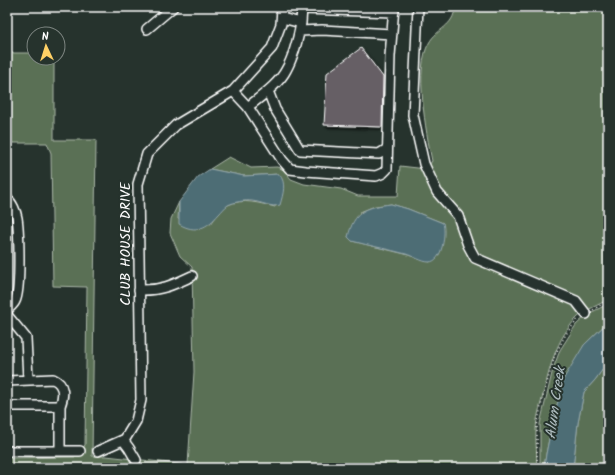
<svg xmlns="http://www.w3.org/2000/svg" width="615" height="475" viewBox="0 0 615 475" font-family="Kalam,sans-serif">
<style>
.green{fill:#5a7054;stroke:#acb8aa;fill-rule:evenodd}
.water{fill:#4d6d74;stroke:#94a7ac}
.building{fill:#665e65;stroke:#fff;filter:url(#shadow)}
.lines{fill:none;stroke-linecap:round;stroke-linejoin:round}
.minor-casing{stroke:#fff;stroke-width:12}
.path{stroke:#fff;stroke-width:1.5;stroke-dasharray:1 3;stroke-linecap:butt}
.minor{stroke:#26332d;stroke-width:9}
.labels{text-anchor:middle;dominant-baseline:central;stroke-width:4;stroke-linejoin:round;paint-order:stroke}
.street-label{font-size:14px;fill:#fff;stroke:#26332d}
.water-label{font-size:15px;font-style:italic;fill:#afbdc0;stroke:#26332d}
</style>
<defs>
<filter id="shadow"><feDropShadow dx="2.5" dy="2.5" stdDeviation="1" flood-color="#0009"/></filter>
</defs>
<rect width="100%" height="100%" fill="#26332d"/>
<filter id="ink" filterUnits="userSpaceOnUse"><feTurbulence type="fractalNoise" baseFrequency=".025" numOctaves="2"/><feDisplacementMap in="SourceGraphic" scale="8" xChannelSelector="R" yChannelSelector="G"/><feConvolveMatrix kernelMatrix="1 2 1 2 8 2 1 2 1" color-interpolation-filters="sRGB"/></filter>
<g filter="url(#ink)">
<path class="green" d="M455,7H608V299C598,306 586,309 577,318C556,339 550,367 543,395C540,407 536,419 536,431C535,443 538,456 536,468H7V458L76,457L85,445L87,287L53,286L51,153L47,143H7V53H34V58H54V140H96L92,456H106L188,465L194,372L192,267L180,256L170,233L171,219L179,202L178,219L211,224C215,218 222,208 228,205C243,198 259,203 275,207L279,174L244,176L210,169L229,157L251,168L277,167L284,170L291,179L304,184L341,189L358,196H398L400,166L426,169L432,161C426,132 414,68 429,43C437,28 454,27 455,7ZM391,204L408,209L443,223L430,262L405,254L352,241L348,237L360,212L375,206Z
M608,304V322L584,345L552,424L546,454L544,468H540V424L553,369L560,350L576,325L588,314Z
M608,362V468H573L578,423L584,392L595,380Z"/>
<path class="water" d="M210,169L244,176L279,174C287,183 283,194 280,205C271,208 262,202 252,201C245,200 234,202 228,205C225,207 222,211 219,214C207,228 196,234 179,224V202L198,177Z
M391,204L408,209L443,223C446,232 443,262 429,262C422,262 413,256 406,254C388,249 370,246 352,241L348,237C354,211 366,207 391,204Z
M608,322V362L595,380L584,392L578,423L573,468H544L546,454L552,424L564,378L584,345Z"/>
<path class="building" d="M361,48L383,77L382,127L324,125L327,73Z"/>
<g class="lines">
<g class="minor-casing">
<path id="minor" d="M418,7L413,115L424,164L437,192L458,216L468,245L475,258L576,301L586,314
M302,9L394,12
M282,18L301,23L302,7
M147,29L173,7
M300,31L322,30L392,34
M233,91L248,107L282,160L290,169L306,171L376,176L383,173L387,169L390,56L394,7
M268,91L275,109L300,150L379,154L387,149
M248,107C260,97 279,84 286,70C294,56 298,39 301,23
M7,199C12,202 16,212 17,218C19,231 21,291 15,301C14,304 10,307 7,310
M139,290C160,291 173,285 192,276
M7,315L26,338L28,379
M7,381L53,379C65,384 64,396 60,406V451
M7,406H60
M123,440L129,448L136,460
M7,451H80
M98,451L125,439L136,421L141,400L138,184L147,154L176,125L233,91L272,48L281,24L282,7"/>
</g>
<path class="path" d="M593,310L608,300
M537,468V426L543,397L555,355L566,334L579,318"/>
<use href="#minor" class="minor"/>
</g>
</g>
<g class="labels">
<g class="street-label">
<text transform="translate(126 244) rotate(-90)">CLUB HOUSE DRIVE</text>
</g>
<g class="water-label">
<text transform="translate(556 403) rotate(-82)">Alum Creek</text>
</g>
</g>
<rect width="615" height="475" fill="none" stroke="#26332d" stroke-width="24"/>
<rect x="12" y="12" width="591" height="451" fill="none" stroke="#fff" stroke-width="1.5" filter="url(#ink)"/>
<g transform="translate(46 46) rotate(356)"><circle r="19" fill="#26332d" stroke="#7d8581"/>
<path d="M0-3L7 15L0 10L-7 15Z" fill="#ffd166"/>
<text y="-6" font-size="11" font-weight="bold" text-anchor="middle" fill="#ffffff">N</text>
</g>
</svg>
